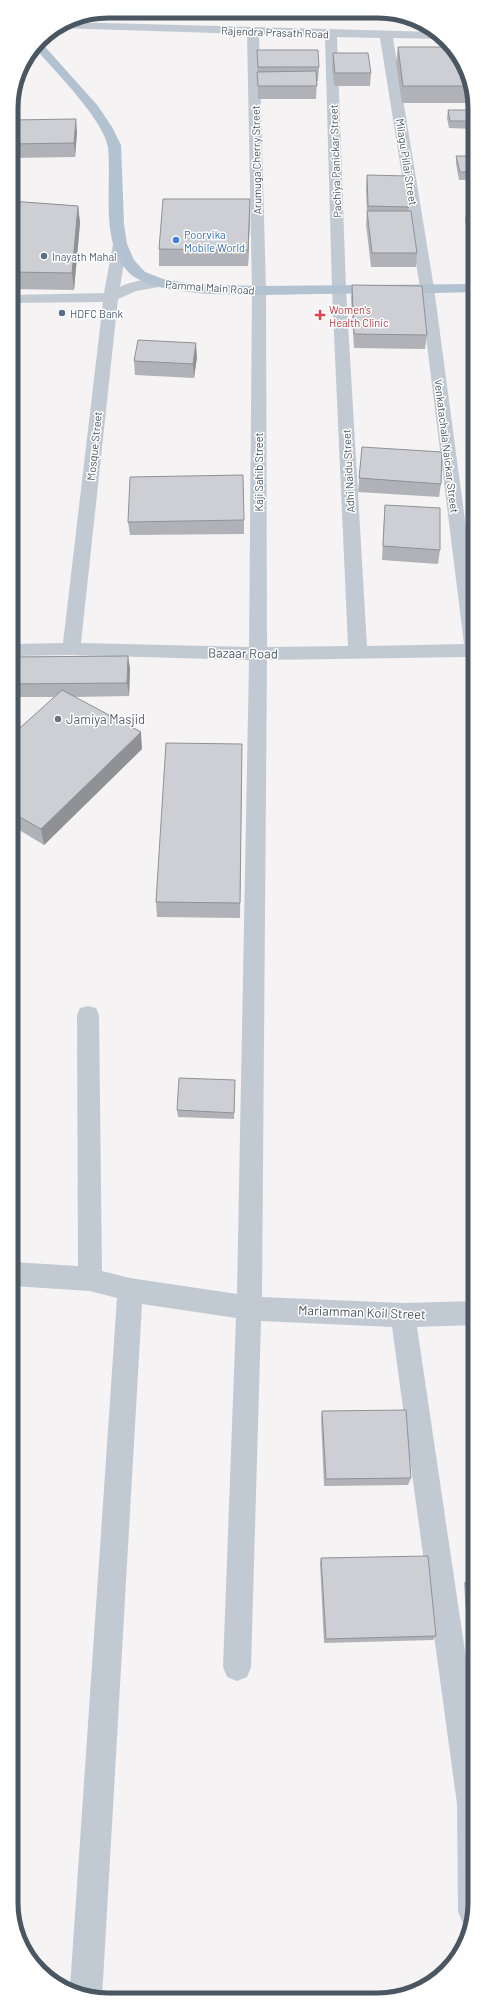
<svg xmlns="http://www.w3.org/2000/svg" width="486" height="2011" viewBox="0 0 486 2011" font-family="Barlow,sans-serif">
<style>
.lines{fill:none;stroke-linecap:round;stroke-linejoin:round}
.minor{fill:#c1cad2;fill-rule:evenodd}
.major{fill:#b3c2d1;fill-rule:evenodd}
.wall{fill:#b0b2b7}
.shaded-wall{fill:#909195}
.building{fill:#cdcfd5;stroke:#909195}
.shop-dot{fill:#3f7fe0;stroke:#fff;stroke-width:1.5}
.service-dot{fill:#5c6f8a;stroke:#fff;stroke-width:1.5}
.health-dot{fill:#e0444e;stroke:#fff;stroke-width:1.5}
.worship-dot{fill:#6b7280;stroke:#fff;stroke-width:1.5}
.labels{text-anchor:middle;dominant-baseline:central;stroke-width:3;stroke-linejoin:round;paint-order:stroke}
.far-street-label{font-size:11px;fill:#4a5661;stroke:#fff}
.far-shop-label{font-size:11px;fill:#366cbe;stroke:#fff;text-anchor:start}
.far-service-label{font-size:11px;fill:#4e5e75;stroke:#fff;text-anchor:start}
.far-health-label{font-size:11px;fill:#be3a42;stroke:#fff;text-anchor:start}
.street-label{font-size:13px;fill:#4a5661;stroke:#fff}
.worship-label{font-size:13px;fill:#5b616d;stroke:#fff;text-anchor:start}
.rim{fill:none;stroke:#4a5661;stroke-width:5}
</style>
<rect width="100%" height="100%" fill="#f5f3f3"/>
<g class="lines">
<path class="minor" d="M66,22L437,32L444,39L393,38L434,288L474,588V660L466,657L267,660L262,1297L403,1303L475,1301V1325L417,1327L475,1719V1909L471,1926L463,1923L458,1912L457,1804L392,1327L261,1321L251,1667L247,1677L237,1681L227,1677L223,1667L236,1318L142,1304L102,1998H89L70,1988L117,1298L90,1291L12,1286V1262L78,1266L77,1015L80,1008L88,1006L96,1008L99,1015L102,1271L130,1278L237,1294L249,660L71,655L11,656V644L63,643L103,302L11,303V295L104,293L113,244L115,241H125L127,244L120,287C132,281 152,277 165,280L167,283L165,286L136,291L118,299L81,643L249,647L252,290L247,34L57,28ZM259,34L325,36L332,289L348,646L267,647L266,290ZM337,37L380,38L420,288L464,644L367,646L346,289Z"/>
<path class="major" d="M39,40L98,106L112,127L121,145L124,224L127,244L134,260L145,272L163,279L194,284L259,286L474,284V292C424,294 373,293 322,294C276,294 175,301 136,278C125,272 116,256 113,244C105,213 111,178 108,147C104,120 53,69 34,47Z"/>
</g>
<path class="wall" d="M398,47H452L474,95V103H402L396,63Z
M257,50L319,67L318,81H317L316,99H258Z
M333,53L371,73L370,86H334L332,66Z
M448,110H474V129L449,128L447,118Z
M11,120L77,132L75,157L11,158Z
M456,156H474V180H459L456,164Z
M367,175L409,207L408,211L417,253L416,267H371L366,224L367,213L366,189Z
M250,199L248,266H159V249Z
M11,201L78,206L80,223L74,290L11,289Z
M467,207H474V264H472L465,220Z
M352,285L427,335L425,349L354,348L351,299Z
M197,357L194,378L135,375L134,361Z
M362,447L441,484L439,497L358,492Z
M385,505L440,550L438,564L382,560L384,518Z
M244,520V534L130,535L128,522Z
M128,656L130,669L129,696L74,697L142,749L44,845L11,825V736L55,697H11V657Z
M242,760L240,918L157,917L156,902Z
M235,1080L234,1119L178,1117L177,1110Z
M322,1411L411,1478L408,1485L324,1486L321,1418Z
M321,1558L436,1636L433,1640L324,1643L320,1563Z
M468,1578H475V1685H471L464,1583Z"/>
<path class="shaded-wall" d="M76,119L77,132L75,157L74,143Z
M250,199V216L248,266V250Z
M78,206L80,223L74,290L72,273Z
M196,343L197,357L194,378L193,364Z
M128,656L130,669L129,696L127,683Z
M141,732L142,749L44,845L41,829Z"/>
<path class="building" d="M398,47H452L470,86H403Z
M257,50H318L319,67H258Z
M333,53H368L371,73H335Z
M316,71L317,86H258L257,72Z
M448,110H474V121H450Z
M76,119L74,143L11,144V120Z
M456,156H474V172H460Z
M367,175L407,176L409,207L368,206Z
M163,199H250L248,250L159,249Z
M11,201L78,206L72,273L11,272Z
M467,207H474V249Z
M367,211H411L417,253H372Z
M352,285L422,286L427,335L354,334Z
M138,340L196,343L193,364L134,361Z
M362,447L442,452L441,484L359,478Z
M243,475L244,520L128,522L130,477Z
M385,505L440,508V550L383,546Z
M128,656L127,683L11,684V657Z
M62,690L141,732L41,829L11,812V736Z
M166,743L242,744L240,903L156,902Z
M179,1078L235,1080L234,1113L177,1110Z
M406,1410L411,1478L326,1479L322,1411Z
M428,1556L436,1636L326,1639L321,1558Z
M468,1578H475V1673Z"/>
<circle class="shop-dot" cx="176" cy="240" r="4"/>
<g class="service-dot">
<circle cx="44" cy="256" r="4"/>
<circle cx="62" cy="313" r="4"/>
</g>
<path class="health-dot" d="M318 309h4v4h4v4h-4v4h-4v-4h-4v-4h4z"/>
<circle class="worship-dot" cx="58" cy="719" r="4"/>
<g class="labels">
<g class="far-street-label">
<text transform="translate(275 32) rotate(2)">Rajendra Prasath Road</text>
<text transform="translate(256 160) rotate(-91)">Arumuga Cherry Street</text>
<text transform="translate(335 161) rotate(-92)">Pachiya Panickar Street</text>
<text transform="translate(407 162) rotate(81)">Milagu Pillai Street</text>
<text transform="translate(210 287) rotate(4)">Pammal Main Road</text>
<text transform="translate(94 446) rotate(-84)">Mosque Street</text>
<text transform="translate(447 446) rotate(83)">Venkatachala Naickar Street</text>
<text transform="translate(348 471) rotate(-93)">Adhi Naidu Street</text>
<text transform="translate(258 472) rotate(-90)">Kaji Sahib Street</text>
</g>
<g class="far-shop-label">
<text x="184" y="234">Poorvika<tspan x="184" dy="13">Mobile World</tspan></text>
</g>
<g class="far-service-label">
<text x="52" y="256">Inayath Mahal</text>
<text x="70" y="313">HDFC Bank</text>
</g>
<g class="far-health-label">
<text x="329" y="309">Women's<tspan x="329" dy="13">Health Clinic</tspan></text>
</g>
<g class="street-label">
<text transform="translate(243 653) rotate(1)">Bazaar Road</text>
<text transform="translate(362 1312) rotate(2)">Mariamman Koil Street</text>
</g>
<g class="worship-label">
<text x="66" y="719">Jamiya Masjid</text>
</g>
</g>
<path d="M0 0H486V2011H0ZM108 18H378A90 90 0 0 1 468 108V1903A90 90 0 0 1 378 1993H108A90 90 0 0 1 18 1903V108A90 90 0 0 1 108 18Z" fill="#fff" fill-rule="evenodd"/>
<path class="rim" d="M108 18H378A90 90 0 0 1 468 108V1903A90 90 0 0 1 378 1993H108A90 90 0 0 1 18 1903V108A90 90 0 0 1 108 18Z"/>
</svg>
